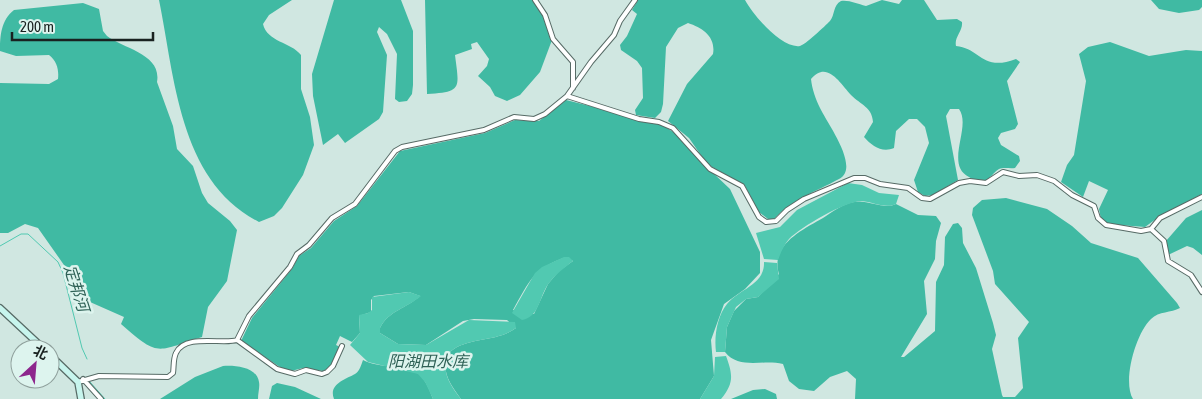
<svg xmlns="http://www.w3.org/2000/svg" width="1202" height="399" viewBox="0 0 1202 399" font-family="'Asap Condensed','Noto Sans SC',sans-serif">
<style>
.forest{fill:#40baa3;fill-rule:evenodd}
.water{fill:#51c9b1}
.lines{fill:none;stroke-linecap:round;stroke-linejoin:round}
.stream{stroke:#51c9b1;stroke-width:1}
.street-casing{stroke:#576b66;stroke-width:6}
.secondary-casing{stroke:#576b66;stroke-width:8}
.street{stroke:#fff;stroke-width:4}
.secondary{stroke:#c7f5ed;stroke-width:5.5}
.labels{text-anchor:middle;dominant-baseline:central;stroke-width:5;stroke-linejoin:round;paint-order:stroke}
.water-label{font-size:16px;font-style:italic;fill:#2f6156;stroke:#ddf4ee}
</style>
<rect width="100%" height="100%" fill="#d0e7e1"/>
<path class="forest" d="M159,0H292L269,15L263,24C267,42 291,42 301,55V89L310,117L314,145L303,175L282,208L274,216L259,222C179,181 175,78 159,0Z
M334,0H401L413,31V85L412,94L407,101L399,102L395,99L397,54L387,34L379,27L377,32L387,55L383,112L379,119L345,143L338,134L323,145L313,96L312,74Z
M425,0H532L546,19L552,40L540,72L520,95L507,101L495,96L490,87L478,76L487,66L489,59L477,42L471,44L472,49L455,55C459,88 463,92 427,94Z
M638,0H745C753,15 782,49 800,46C805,45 825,26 830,21C835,15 833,5 841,1C850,0 857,4 866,6L882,0L899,4L902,0H924L937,20L957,19L962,22C963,31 954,37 956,46C980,48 982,72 1016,59L1020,62L1007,81L1018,124L1015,129L1001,133L998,138L1001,145L1019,156L1020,161L1015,168C1010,169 1004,167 999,169C994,172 990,179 984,181C979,182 973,180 969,177C944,164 972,127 959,109H950L946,116L958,180L933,195L925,196L918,192L914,180L929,143L925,127L917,119H909L896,131L894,148C882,153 872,146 864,137L873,122C872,107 861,105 851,95C840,83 827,60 811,79C812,89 816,100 820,108C827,123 861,168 839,179C815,192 793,199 774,219H768L759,212L745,186L707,164L689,138L668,121L687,84L713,54C716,37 703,28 688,23L678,28L666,47L663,104L661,112L655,118L636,115L635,110L643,98L642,68L637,61L621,50L620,45L627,36L637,14L632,10Z
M1151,0H1202V7L1199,10L1179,13L1159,9Z
M83,3L99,9L103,31L107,36C124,49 162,54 157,82L173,126L177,149L193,166L202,193L208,203L230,221L237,230L227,281L208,307L202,337C155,352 159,357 121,324L124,317L90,302L38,228L25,224L8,233H0V83L49,84L58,79C59,70 57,61 49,55L16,56L0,51C0,36 1,20 14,10Z
M1110,42L1149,56L1186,50L1202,51V194L1160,216L1145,227L1107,224L1101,219L1099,209L1108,190L1089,181L1083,197L1061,182L1067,165L1074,155L1086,81L1079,54L1088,47Z
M566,100L661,124L679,136L711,171L730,189L760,252V273L745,289L724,304L711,340L714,376L700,399H461C450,384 439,369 450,352C469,336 496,343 516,328L507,320L474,319L463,321L426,345L398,344L380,333V328C388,311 407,308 420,296L409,292L374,296L371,300V312L359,316L360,333L352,342L340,336L336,345L340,347L331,367L323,371L303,368L291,371L283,369L241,341L252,318L292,269L299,256L311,248L334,221L357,206L400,151L485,133L515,120L539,121ZM566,257L573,261L559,271L548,284L534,314L513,310C530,280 533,269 566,257Z
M1006,198L1047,209L1072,226L1091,243L1138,258L1177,303L1180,308C1171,313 1159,311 1151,319C1136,333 1122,381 1133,399H855L856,379L847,371L830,377L814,391L799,389L789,381L783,364C763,359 739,370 725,352L727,327L734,311L746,299L758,297L779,274C770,245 802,230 823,218C832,212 843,204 854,202C867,199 884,210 896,204L918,215L936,216L941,223L936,241L935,259L924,281L927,314L901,357H904L935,331L936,282L944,265L945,237L953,224L958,223L962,228L963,243L976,268L993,323L996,335L992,349L1002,395L1003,397H1015L1023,388L1018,338L1029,322L995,284L993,271L972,215L973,208L982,200Z
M1202,210V255L1193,248L1187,246L1168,255L1166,241L1186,218Z
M363,360C379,369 407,364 420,375C426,381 430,391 433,399H334C328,384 346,379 355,374C360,371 361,365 363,360Z
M223,366C235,365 257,367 259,382C260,387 258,393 258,399H160L195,377Z
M277,383L295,387L321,399H269L272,386Z
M765,389L776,394L777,399H731L753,390Z"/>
<path class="water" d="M848,183L862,185L879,193L899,195L896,204C887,209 872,202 862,201C845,201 801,227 789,239C784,245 781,252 778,260L764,259L756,233L780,227L797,210Z
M564,257H569L573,261C564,268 556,274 549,283C539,296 540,317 522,320L512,313L535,273L542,267Z
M764,262L777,263L779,279L758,297L746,299L736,307L727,327L725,352H716C714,337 717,316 727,304C739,289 765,285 764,262Z
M409,292L421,296C407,308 388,311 380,328V333L398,344L426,345L469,320L515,322L516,328C496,343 469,336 450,352C439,369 450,385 461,399H433L425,382L418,374L368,362L350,345L360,333L359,315L368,313L372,310V297Z
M726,356C733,375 734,383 721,399H700L714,376L715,357Z"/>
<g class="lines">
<path class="stream" d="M0,246L21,234H28L58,262L63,273L82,348L87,359
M90,382L105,399"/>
<g class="street-casing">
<path id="street" d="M535,0L545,15L553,39L573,62V88
M567,96L639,119L659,122L673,128L710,169L742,186L759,217L766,222L776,221L787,210L804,199L854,178H865L880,184L908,188L922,198L930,199L959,183L970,181L986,183L1003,172L1019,176L1037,175L1054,181L1072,195L1094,206L1098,218L1106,225L1141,231L1151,229L1160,218L1202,197
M1151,229L1164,241L1168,261L1191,275L1202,292
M237,340L277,369L295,374L306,370L322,374L327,372L333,366L342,346
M83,379L101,399
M78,382L99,376L168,377L173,373C174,367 173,359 176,353C185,333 224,345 237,340L249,316L290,267L297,254L309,245L332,218L355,204L395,151L402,147L484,130L514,117L534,119L545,114L567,96L591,62L614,35L620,21L635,0"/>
</g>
<g class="secondary-casing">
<path id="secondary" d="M0,308L44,349
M50,355L78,382L81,399"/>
</g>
<use href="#street" class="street"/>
<use href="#secondary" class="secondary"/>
</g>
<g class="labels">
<g class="water-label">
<text transform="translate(77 288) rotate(72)">定邦河</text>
<text x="428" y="361">阳湖田水库</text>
</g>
</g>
<g transform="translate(35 364) rotate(26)"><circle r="24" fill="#ddf4ee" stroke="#8fa09c"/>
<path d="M0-4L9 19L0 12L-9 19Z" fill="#8d268d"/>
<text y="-8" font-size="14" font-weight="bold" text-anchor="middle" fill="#192220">北</text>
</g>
<path d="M12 32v8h141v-8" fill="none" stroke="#192220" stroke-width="2.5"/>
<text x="20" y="32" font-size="15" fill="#192220" stroke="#ddf4ee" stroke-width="4" paint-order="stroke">200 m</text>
</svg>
